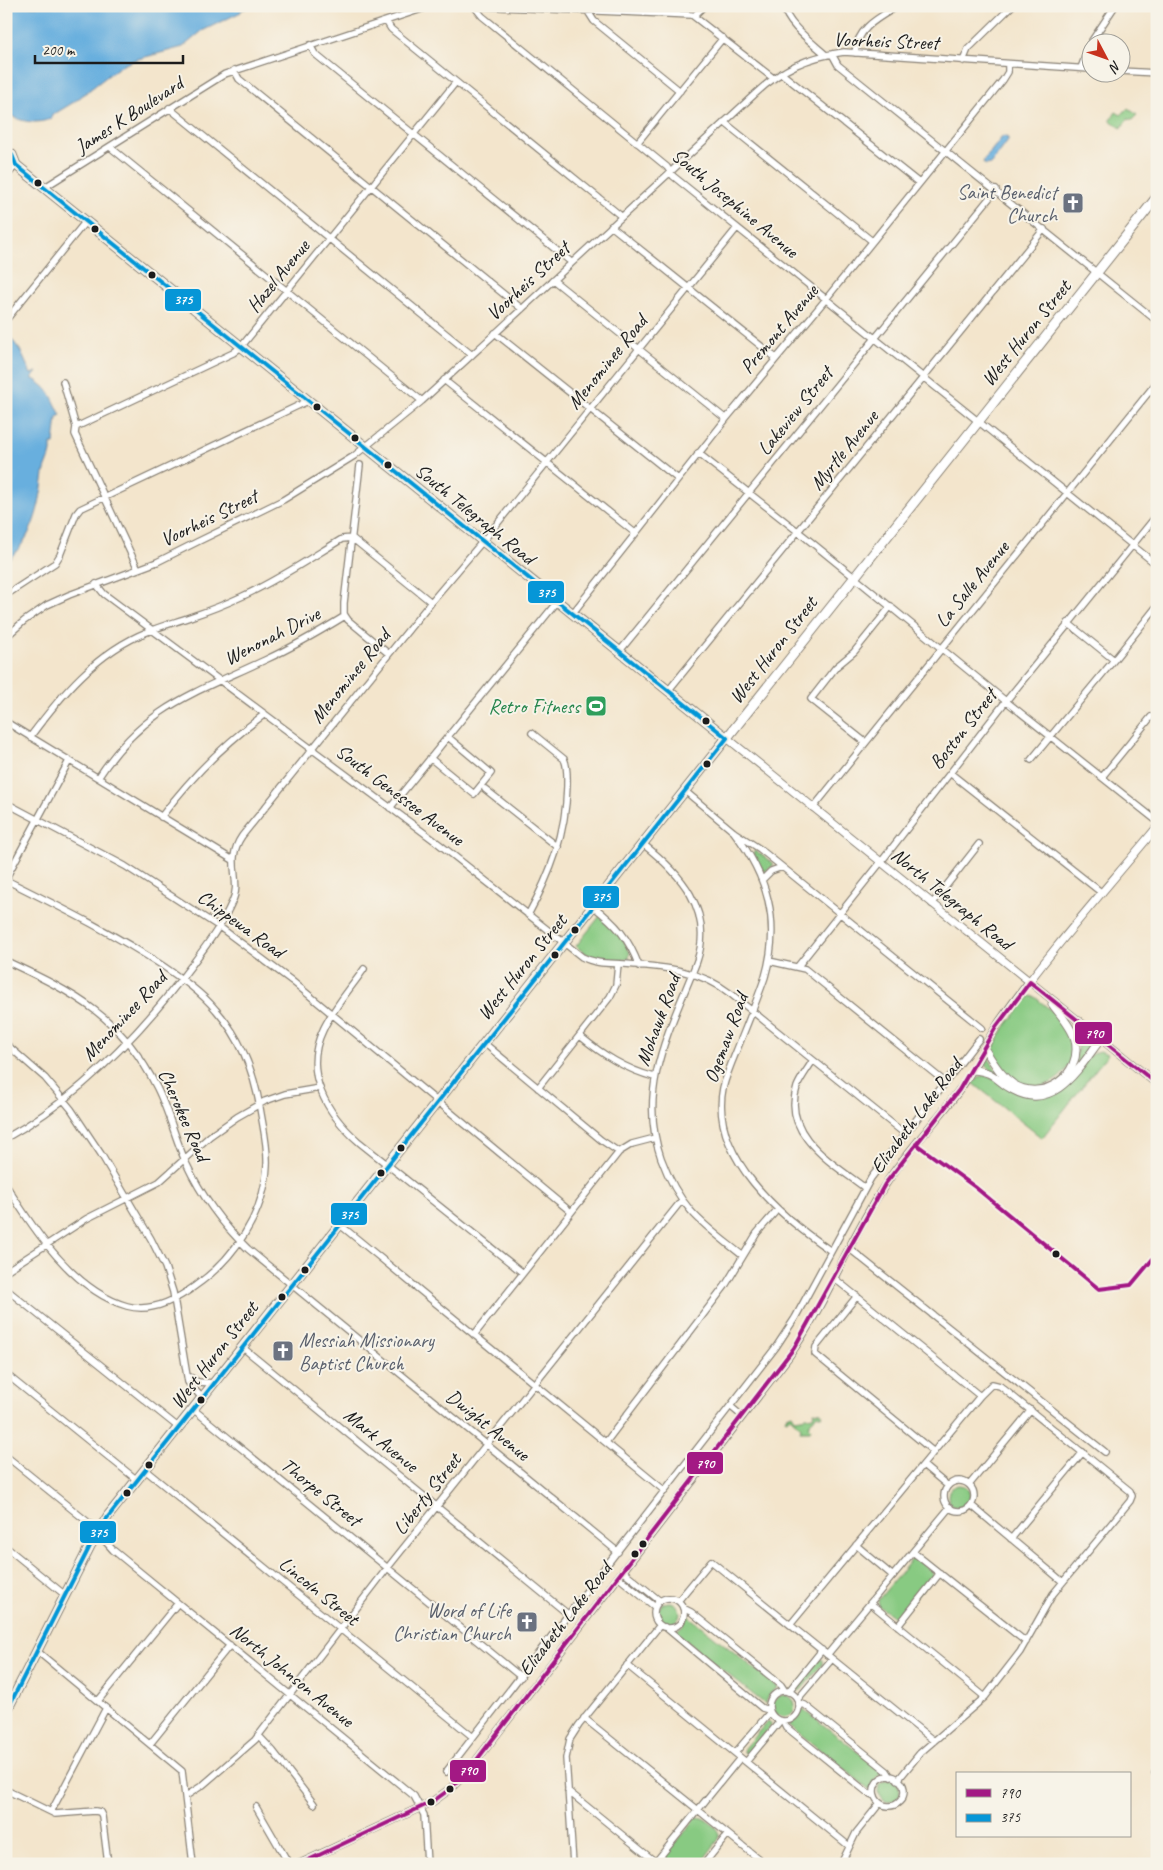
<svg xmlns="http://www.w3.org/2000/svg" width="1163" height="1870" viewBox="0 0 1163 1870" font-family="Caveat,sans-serif">
<style>
.green{fill:#88ca82;stroke:#52734f}
.water{fill:#67afde;stroke:#42667d}
.lines{fill:none;stroke-linecap:round;stroke-linejoin:round}
.minor-casing{stroke:#888074;stroke-width:8}
.major-casing{stroke:#888074;stroke-width:9}
.highway-casing{stroke:#888074;stroke-width:11}
.minor{stroke:#fff;stroke-width:5.5}
.major{stroke:#fff;stroke-width:7}
.highway{stroke:#fff;stroke-width:9}
.bus-1-casing{stroke:#f7f3e8;stroke-width:8}
.bus-2-casing{stroke:#f7f3e8;stroke-width:8}
.bus-1{stroke:#a31984;stroke-width:4}
.bus-2{stroke:#0696d7;stroke-width:4}
.bus-dot{fill:#1c1c1c;stroke:#f7f3e8;stroke-width:2}
.labels{text-anchor:middle;dominant-baseline:central;stroke-width:4;stroke-linejoin:round;paint-order:stroke}
.street-label{font-size:20px;fill:#1c1c1c;stroke:#f7f3e8}
.worship-label{font-size:20px;fill:#5b616d;stroke:#f7f3e8;text-anchor:end}
.leisure-label{font-size:20px;fill:#27864d;stroke:#f7f3e8;text-anchor:end}
.line-badge{stroke:#f7f3e8;stroke-width:2}
.badge-label{font-size:14px;text-anchor:middle;font-weight:bold;fill:#fff}
</style>
<rect width="100%" height="100%" fill="#f7f3e8"/>
<filter id="ink" filterUnits="userSpaceOnUse"><feTurbulence type="fractalNoise" baseFrequency=".02" numOctaves="2"/><feDisplacementMap in="SourceGraphic" scale="10" xChannelSelector="R" yChannelSelector="G"/><feConvolveMatrix kernelMatrix="1 2 1 2 8 2 1 2 1" color-interpolation-filters="sRGB"/></filter>
<filter id="wash" filterUnits="userSpaceOnUse"><feTurbulence type="fractalNoise" baseFrequency=".0096" numOctaves="4" result="noise"/><feDisplacementMap in="SourceGraphic" scale="20" xChannelSelector="R" yChannelSelector="G"/><feGaussianBlur stdDeviation="1.12" result="paint"/><feColorMatrix in="noise" values="0 0 0 0 0 0 0 0 0 0 0 0 0 0 0 0 0 1.4 0 .05"/><feComposite in="paint" operator="in"/></filter>
<g filter="url(#wash)">
<rect width="100%" height="100%" fill="#f3e5cc"/>
<path class="green" d="M1128,108L1137,115L1132,120L1128,119L1121,128L1110,120L1116,112L1121,115Z
M755,850L773,863V866L766,871H763L753,853Z
M600,916L620,934L630,952L629,958C614,965 587,958 576,946Z
M1030,996L1035,997C1047,1008 1067,1020 1072,1036C1081,1069 1046,1099 1015,1082C1005,1076 996,1063 991,1052L1004,1028Z
M1071,1024L1094,1041L1095,1044C1076,1069 1053,1108 1015,1088C1004,1082 994,1072 984,1064L988,1057C995,1068 1002,1080 1013,1086C1054,1109 1093,1064 1071,1024Z
M1100,1051L1108,1054L1042,1138L973,1083L981,1076L984,1075L1039,1097L1094,1053Z
M814,1411L821,1412L823,1415L821,1416L817,1414L808,1426L811,1429L810,1431H800L801,1427L790,1417L787,1420L785,1419L786,1416L792,1414L795,1419L813,1416Z
M948 1496a11 11 0 1 1 22 0a11 11 0 1 1-22 0Z
M912,1559C920,1559 932,1569 933,1576L901,1615L894,1617L879,1606L878,1600Z
M658 1613a11 11 0 1 1 22 0a11 11 0 1 1-22 0Z
M687,1615L778,1687L770,1694L765,1704L675,1632L683,1625Z
M820,1659L823,1660V1664L801,1690L797,1691L796,1686Z
M773 1706a11 11 0 1 1 22 0a11 11 0 1 1-22 0Z
M802,1708L883,1772L874,1781L870,1790L789,1725L798,1717Z
M768,1721L771,1723V1726L749,1753H745L743,1751L744,1748Z
M878 1791a11 11 0 1 1 22 0a11 11 0 1 1-22 0Z
M697,1817C706,1817 722,1830 719,1839L700,1864H664V1857Z"/>
<path class="water" d="M6,6H252L241,10V12L202,31L183,47L134,60L119,67L74,102L51,116L52,118C41,124 23,123 12,116L6,121Z
M1003,136L1008,138V141L991,164L986,165L983,163L984,160Z
M6,332L20,350L31,374L37,372L32,378C53,391 51,397 61,415L57,417L54,444H51C51,447 51,449 51,452C50,459 45,467 44,474C39,509 34,537 6,562V420L9,401L6,395Z"/>
</g>
<g filter="url(#ink)">
<g class="lines">
<g class="minor-casing">
<path id="minor" d="M474,6L482,16L667,167L673,176L1157,565
M477,6L692,15L773,78
M784,6C786,24 813,43 826,55
M587,10L594,21L680,91
M694,16L704,6
M386,21L391,29L621,216
M1091,42L1115,6
M310,45L315,54L571,262
M855,53C857,28 878,18 898,6
M832,54L838,65L1157,321
M963,61L968,49L1012,6
M1081,68L1090,44
M234,70L239,79L522,309
M1120,71L1157,73
M781,73L919,183
M169,108L472,355
M724,122L872,241
M637,143L723,38
M110,147L422,401
M6,177L16,165
M45,187L225,74L431,6
M611,226L776,358
M553,280L726,419
M6,320L86,221
M495,333L678,479
M444,380L635,533
M63,382L76,427L75,434L138,569
M76,427L233,353L241,347L456,82
M698,453L805,537L1002,698L1157,821
M360,465L344,603V614L348,620L389,654
M352,538L431,602
M96,584L104,594L439,844L582,957C595,964 610,963 624,964C663,967 699,969 731,994L905,1134
M6,595L55,563L60,555L76,514L80,509L308,401
M572,614L726,419L826,299L1003,80L1008,72V64
M1068,623L1114,660
M6,637L24,621L47,605L69,595L157,562L197,542L283,500L354,456L422,401L755,94C783,68 807,57 844,52L1090,69
M619,652L996,190
M668,691L1044,229
M6,722L233,860
M30,737C61,695 97,652 147,632C161,626 176,622 190,617C208,611 226,604 243,596C278,580 309,559 342,539L352,538
M865,742L811,699L836,667L854,652L891,606
M430,758L474,794L491,773L448,737
M1031,760L1114,660L1157,606
M950,773L1102,893
M1102,777L1151,717
M98,778C144,707 193,694 265,660C293,647 319,632 345,616
M485,789L558,847
M685,791L734,832L760,849L982,1028
M6,803L125,866L221,928L292,981L571,1212
M390,808L557,602
M813,808L1157,382
M161,817C191,777 225,743 265,714
M734,832C768,877 781,922 765,977C756,1003 746,1027 736,1052C731,1064 726,1076 723,1088C709,1156 782,1218 831,1251
M643,844C680,873 714,910 697,961C672,1026 636,1087 661,1158C668,1177 678,1196 691,1211C706,1228 726,1242 743,1256
M6,878L69,761
M6,880C60,907 113,933 163,966C182,979 201,992 216,1010C241,1038 254,1072 260,1108C263,1127 268,1146 267,1165C265,1213 234,1259 195,1286C176,1300 151,1313 127,1306C74,1291 33,1229 6,1185
M762,880L771,871L782,867
M932,904L979,844
M593,906C617,925 628,937 639,966
M528,915C551,873 566,834 567,786C567,777 568,767 564,759L532,733
M6,961C75,993 122,1017 157,1088C169,1112 175,1138 186,1163C201,1195 223,1225 248,1249L618,1552
M769,961L805,969L945,1082
M798,966L881,862L1006,701L1157,515
M364,969C351,988 333,1008 323,1030C302,1073 327,1114 359,1142L523,1273
M580,1036C603,1055 625,1069 654,1077
M484,1043L601,1140L619,1152
M6,1044L45,1078L71,1109L101,1154L151,1239L165,1267L173,1292L188,1382L202,1398
M813,1060C808,1069 801,1077 797,1087C781,1135 834,1164 865,1188
M538,1088L610,997L616,985L618,964
M6,1138C80,1097 141,1033 191,966C206,946 222,925 232,902C243,881 224,862 242,836L431,602L488,535L737,228
M339,1224L665,1491
M850,1249L1105,1452
M6,1271L86,1219L159,1182L210,1136L237,1117L265,1101L285,1094L320,1088
M834,1278L980,1396
M6,1289L178,1427
M857,1296L816,1347L815,1354L934,1452
M474,1335L619,1152L632,1144L655,1138
M242,1347L569,1615
M6,1374L137,1480
M188,1376L198,1382L214,1383
M730,1406L742,1416
M193,1409L521,1677
M606,1442L725,1286L757,1233L777,1210
M6,1456L89,1523L113,1550L414,1796L424,1815L427,1864
M923,1465L948,1486
M145,1470L473,1737
M944 1496a15 15 0 1 1 30 0a15 15 0 1 1-30 0Z
M969,1485L1031,1410
M971,1505L1063,1582
M1011,1539L1083,1452
M856,1545L893,1576
M6,1547L65,1595
M913,1552L1026,1642
M623,1571L660,1601
M618,1577L655,1607
M654 1613a15 15 0 1 1 30 0a15 15 0 1 1-30 0Z
M678,1601L711,1561L934,1741
M870,1603L985,1697
M683,1608L691,1612L781,1685L785,1691
M790,1625L980,1396L992,1384L1000,1386L1130,1491L1132,1496L1130,1501L1053,1594L1020,1652L985,1697L920,1753L898,1780
M898,1626L940,1573
M665,1627L762,1708L769,1710
M37,1651L182,1771L193,1864
M827,1655L950,1507
M627,1665L849,1846
M769 1706a15 15 0 1 1 30 0a15 15 0 1 1-30 0Z
M788,1692L822,1650
M797,1700L832,1659
M98,1701L178,1603
M798,1703L805,1705L887,1771L891,1777
M584,1718L765,1864
M783,1721L786,1727L868,1793L875,1796
M258,1735L273,1751L314,1804
M150,1744L230,1645
M735,1753L770,1712
M746,1762L780,1721
M446,1772L776,1347L795,1318L871,1178L979,1039
M1155,1773L1157,1770
M874 1791a15 15 0 1 1 30 0a15 15 0 1 1-30 0Z
M6,1790L55,1814L95,1811L100,1812L102,1816L108,1864
M568,1791L658,1864
M186,1796L203,1785L255,1740L385,1571L682,1200
M256,1807L289,1864
M51,1812L106,1708
M573,1864L566,1758L570,1739L579,1725L660,1625
M654,1864L740,1758
M704,1864L728,1834
M841,1864L856,1833L880,1803"/>
</g>
<g class="major-casing">
<path id="major" d="M727,738L1157,1084
M984,1048C992,1060 1000,1075 1013,1084C1043,1103 1083,1075 1075,1040C1072,1027 1060,1015 1052,1004
M973,1070C997,1072 994,1080 1013,1090C1055,1113 1080,1066 1101,1039
M299,1864L432,1802L450,1789L469,1770L789,1356C827,1302 849,1239 885,1185C907,1151 936,1122 960,1089C975,1068 985,1043 1000,1021C1048,953 1104,891 1157,827"/>
</g>
<g class="highway-casing">
<path id="highway" d="M6,150L12,155L16,165L727,738
M6,1712L90,1546L108,1516L1157,197"/>
</g>
<use href="#minor" class="minor"/>
<use href="#major" class="major"/>
<use href="#highway" class="highway"/>
<g class="bus-1-casing">
<path id="bus-1" d="M1030,982L1157,1084
M916,1144L975,1187L1099,1289L1131,1285L1157,1254
M300,1864L432,1802L450,1789L469,1770L794,1348L885,1184L959,1090L996,1027L1030,982"/>
</g>
<g class="bus-2-casing">
<path id="bus-2" d="M6,150L12,155L16,165L727,738
M6,1712L90,1546L104,1522L727,738"/>
</g>
<use href="#bus-1" class="bus-1"/>
<use href="#bus-2" class="bus-2"/>
</g>
</g>
<defs>
<g id="church-square" transform="scale(1.125)"><rect x="-9" y="-9" width="18" height="18" rx="4" fill="#6b7280" stroke="#f7f3e8"/><path d="M-1.2-6h2.4v3.5h3.3v2.4h-3.3V6h-2.4V-.1h-3.3v-2.4h3.3Z" fill="#fff"/></g>
<g id="stadium-square" transform="scale(1.125)"><rect x="-9" y="-9" width="18" height="18" rx="4" fill="#2e9e5b" stroke="#f7f3e8"/><path d="M0-5a6.5 5 0 1 0 0 10a6.5 5 0 1 0 0-10ZM-3.5-1.8h7v3.6h-7Z" fill="#fff"/></g>
</defs>
<g fill-rule="evenodd">
<use href="#church-square" x="1073" y="203"/>
<use href="#stadium-square" x="596" y="706"/>
<use href="#church-square" x="283" y="1351"/>
<use href="#church-square" x="527" y="1622"/>
</g>
<g class="bus-dot">
<circle cx="38" cy="183" r="4.5"/>
<circle cx="95" cy="229" r="4.5"/>
<circle cx="152" cy="275" r="4.5"/>
<circle cx="317" cy="407" r="4.5"/>
<circle cx="355" cy="438" r="4.5"/>
<circle cx="388" cy="465" r="4.5"/>
<circle cx="706" cy="721" r="4.5"/>
<circle cx="707" cy="764" r="4.5"/>
<circle cx="575" cy="930" r="4.5"/>
<circle cx="555" cy="955" r="4.5"/>
<circle cx="401" cy="1148" r="4.5"/>
<circle cx="381" cy="1173" r="4.5"/>
<circle cx="1056" cy="1254" r="4.5"/>
<circle cx="305" cy="1270" r="4.5"/>
<circle cx="282" cy="1297" r="4.5"/>
<circle cx="201" cy="1400" r="4.5"/>
<circle cx="149" cy="1465" r="4.5"/>
<circle cx="127" cy="1493" r="4.5"/>
<circle cx="643" cy="1544" r="4.5"/>
<circle cx="635" cy="1554" r="4.5"/>
<circle cx="450" cy="1789" r="4.5"/>
<circle cx="431" cy="1802" r="4.5"/>
</g>
<g class="labels">
<g class="street-label">
<text transform="translate(886 41) rotate(2)">Voorheis Street</text>
<text transform="translate(129 115) rotate(-33)">James K Boulevard</text>
<text transform="translate(735 203) rotate(40)">South Josephine Avenue</text>
<text transform="translate(278 276) rotate(-51)">Hazel Avenue</text>
<text transform="translate(528 281) rotate(-43)">Voorheis Street</text>
<text transform="translate(779 329) rotate(-50)">Premont Avenue</text>
<text transform="translate(1026 333) rotate(-51)">West Huron Street</text>
<text transform="translate(607 362) rotate(-51)">Menominee Road</text>
<text transform="translate(795 411) rotate(-51)">Lakeview Street</text>
<text transform="translate(844 450) rotate(-51)">Myrtle Avenue</text>
<text transform="translate(475 514) rotate(39)">South Telegraph Road</text>
<text transform="translate(209 518) rotate(-26)">Voorheis Street</text>
<text transform="translate(972 584) rotate(-51)">La Salle Avenue</text>
<text transform="translate(272 636) rotate(-27)">Wenonah Drive</text>
<text transform="translate(773 650) rotate(-52)">West Huron Street</text>
<text transform="translate(350 676) rotate(-51)">Menominee Road</text>
<text transform="translate(963 729) rotate(-52)">Boston Street</text>
<text transform="translate(400 795) rotate(37)">South Genessee Avenue</text>
<text transform="translate(952 899) rotate(39)">North Telegraph Road</text>
<text transform="translate(241 924) rotate(36)">Chippewa Road</text>
<text transform="translate(522 967) rotate(-51)">West Huron Street</text>
<text transform="translate(124 1016) rotate(-47)">Menominee Road</text>
<text transform="translate(658 1020) rotate(-70)">Mohawk Road</text>
<text transform="translate(726 1038) rotate(-70)">Ogemaw Road</text>
<text transform="translate(184 1115) rotate(66)">Cherokee Road</text>
<text transform="translate(916 1116) rotate(-53)">Elizabeth Lake Road</text>
<text transform="translate(214 1355) rotate(-52)">West Huron Street</text>
<text transform="translate(488 1425) rotate(39)">Dwight Avenue</text>
<text transform="translate(381 1440) rotate(39)">Mark Avenue</text>
<text transform="translate(321 1492) rotate(39)">Thorpe Street</text>
<text transform="translate(427 1494) rotate(-52)">Liberty Street</text>
<text transform="translate(319 1591) rotate(39)">Lincoln Street</text>
<text transform="translate(565 1619) rotate(-52)">Elizabeth Lake Road</text>
<text transform="translate(292 1675) rotate(39)">North Johnson Avenue</text>
</g>
<g class="worship-label">
<text x="1057" y="192">Saint Benedict<tspan x="1057" dy="23">Church</tspan></text>
<text x="299" y="1340" text-anchor="start">Messiah Missionary<tspan x="299" dy="23">Baptist Church</tspan></text>
<text x="511" y="1610">Word of Life<tspan x="511" dy="23">Christian Church</tspan></text>
</g>
<g class="leisure-label">
<text x="580" y="706">Retro Fitness</text>
</g>
</g>
<g class="line-badge">
<rect x="164" y="288" width="38" height="24" rx="5" fill="#0696d7"/>
<rect x="527" y="580" width="38" height="24" rx="5" fill="#0696d7"/>
<rect x="582" y="885" width="38" height="24" rx="5" fill="#0696d7"/>
<rect x="1074" y="1021" width="39" height="24" rx="5" fill="#a31984"/>
<rect x="330" y="1202" width="38" height="24" rx="5" fill="#0696d7"/>
<rect x="686" y="1451" width="38" height="24" rx="5" fill="#a31984"/>
<rect x="79" y="1520" width="38" height="24" rx="5" fill="#0696d7"/>
<rect x="449" y="1759" width="38" height="24" rx="5" fill="#a31984"/>
</g>
<g class="badge-label">
<text x="183" y="304">375</text>
<text x="546" y="597">375</text>
<text x="601" y="901">375</text>
<text x="1094" y="1038">790</text>
<text x="349" y="1219">375</text>
<text x="705" y="1468">790</text>
<text x="98" y="1537">375</text>
<text x="468" y="1775">790</text>
</g>
<rect width="1163" height="1870" fill="none" stroke="#f7f3e8" stroke-width="25"/>
<rect x="956" y="1772" width="175" height="65" fill="#f7f3e8" stroke="#9f9d96"/>
<rect x="966" y="1789" width="25" height="8" fill="#a31984" stroke="#9f9d96"/>
<text x="1000" y="1798" font-size="15" fill="#1c1c1c">790</text>
<rect x="966" y="1814" width="25" height="8" fill="#0696d7" stroke="#9f9d96"/>
<text x="1000" y="1822" font-size="15" fill="#1c1c1c">375</text>
<g transform="translate(1106 58) rotate(131)"><circle r="24" fill="#f7f3e8" stroke="#9f9d96"/>
<path d="M0-4L9 19L0 12L-9 19Z" fill="#c8321e"/>
<text y="-8" font-size="14" font-weight="bold" text-anchor="middle" fill="#1c1c1c">N</text>
</g>
<path d="M35 55v8h148v-8" fill="none" stroke="#1c1c1c" stroke-width="2.5"/>
<text x="42" y="55" font-size="15" fill="#1c1c1c" stroke="#f7f3e8" stroke-width="4" paint-order="stroke">200 m</text>
</svg>
